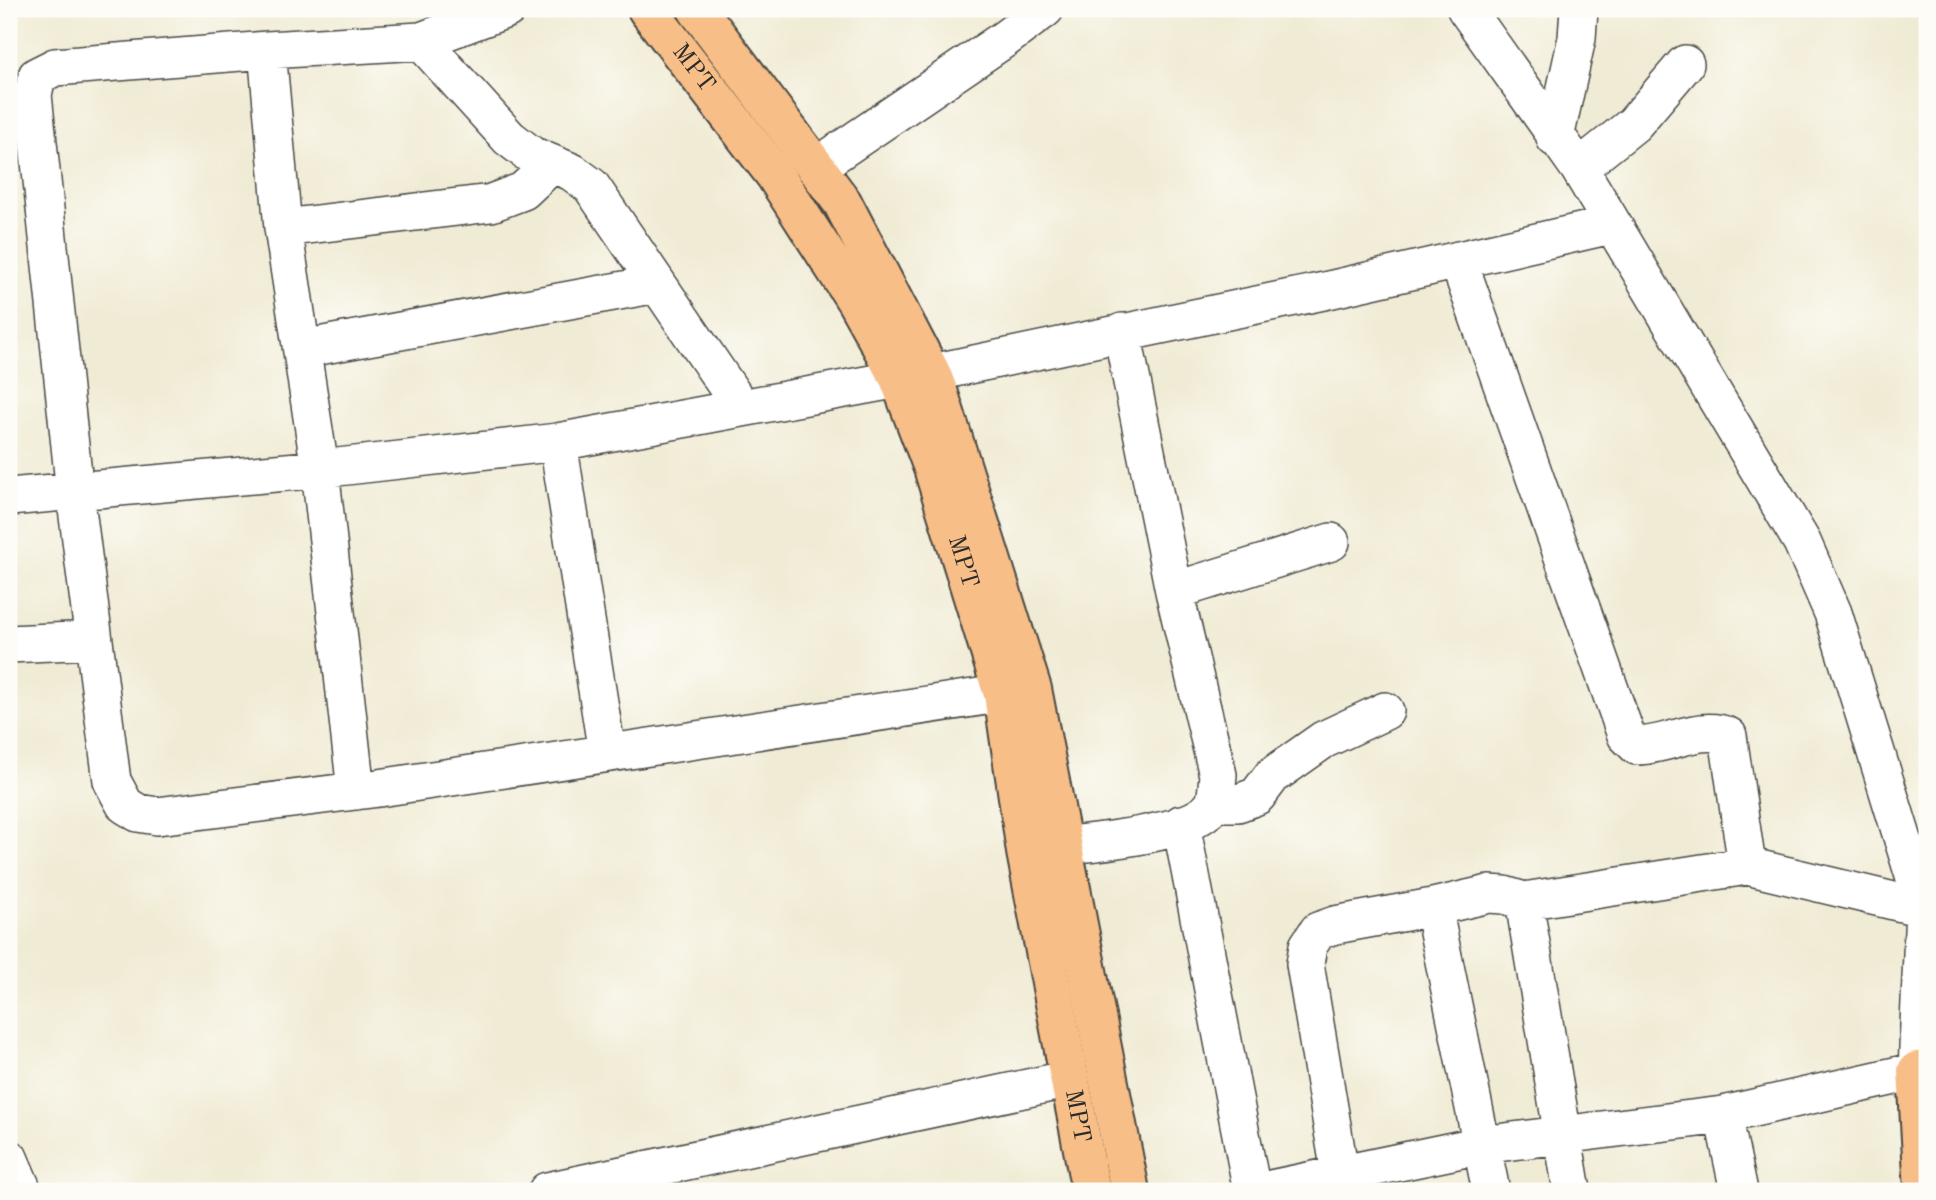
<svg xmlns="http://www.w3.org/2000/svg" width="1936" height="1200" viewBox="0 0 1936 1200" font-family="'Old Standard TT',serif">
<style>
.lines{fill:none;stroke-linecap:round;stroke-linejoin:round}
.minor-casing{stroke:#494844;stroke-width:40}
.major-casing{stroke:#494844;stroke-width:42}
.minor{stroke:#fff;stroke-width:37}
.major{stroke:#f7be87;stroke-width:38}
.labels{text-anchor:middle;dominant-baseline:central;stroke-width:7;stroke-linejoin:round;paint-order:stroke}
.street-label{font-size:24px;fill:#2b2b2b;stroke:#fdfcf7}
</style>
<rect width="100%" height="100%" fill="#fdfcf7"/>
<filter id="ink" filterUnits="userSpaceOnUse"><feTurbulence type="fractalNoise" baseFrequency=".0143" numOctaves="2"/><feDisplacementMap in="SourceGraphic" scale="14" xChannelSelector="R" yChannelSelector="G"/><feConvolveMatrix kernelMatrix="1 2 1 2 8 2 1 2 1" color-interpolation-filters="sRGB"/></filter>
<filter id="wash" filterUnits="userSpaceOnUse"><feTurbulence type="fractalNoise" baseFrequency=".00686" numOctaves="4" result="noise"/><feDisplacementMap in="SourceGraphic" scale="28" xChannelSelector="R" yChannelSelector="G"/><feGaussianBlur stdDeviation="1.57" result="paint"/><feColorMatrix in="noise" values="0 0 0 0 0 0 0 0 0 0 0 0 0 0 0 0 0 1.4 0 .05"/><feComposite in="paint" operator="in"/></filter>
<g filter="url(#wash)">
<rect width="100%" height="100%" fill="#f0ebd4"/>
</g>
<g filter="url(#ink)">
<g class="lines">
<g class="minor-casing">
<path id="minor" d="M507,9L421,41L267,50L55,67L37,76L33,95L75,493L112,781L125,805L138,813L157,816L379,788L1032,689
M421,41L509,138L531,155L572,172L591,186L741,407
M267,50L283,228L320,469L356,791
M1555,138L1577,38L1579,9
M816,167L1006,38L1045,9
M1579,168L1634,124L1685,64
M283,228L491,203L523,191L551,165
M1458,260L1626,735L1637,746C1667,746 1700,724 1728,736L1747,866
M302,349L657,284
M558,442L607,753
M9,497L320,469L558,442L931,373L1324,291L1611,225
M1174,591L1331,542
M9,644L93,640
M1214,803H1238L1257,796L1272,776L1323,740L1385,711
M1181,824L1252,1191
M1063,846C1097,841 1196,835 1214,803C1217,796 1217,783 1218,775L1174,591L1122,332
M1524,901L1572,1191
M1433,907L1491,1191
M1723,1115L1739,1191
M9,1158L23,1191
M547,1191L1070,1079
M1261,1191L1481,1145L1723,1115L1917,1071L1924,908L1833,613L1802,542L1579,168L1466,9
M1343,1191L1305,964L1308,946L1318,931L1335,925L1433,907L1489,894L1504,895L1524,901L1747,866L1927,909"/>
</g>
<g class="major-casing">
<g id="major">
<path id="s1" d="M647,9L775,175L856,301L899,378L933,468L1003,694L1026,852L1091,1191"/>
<path d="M697,9L842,202L931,373L938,391L1032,689L1130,1191"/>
<path d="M1924,1191L1917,1071L1927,1070"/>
</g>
</g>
<use href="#minor" class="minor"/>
<use href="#major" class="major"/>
</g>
</g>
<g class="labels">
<g class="street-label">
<text stroke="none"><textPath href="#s1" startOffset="75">MPT</textPath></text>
<text stroke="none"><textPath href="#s1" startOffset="642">MPT</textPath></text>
<text stroke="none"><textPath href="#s1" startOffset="1209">MPT</textPath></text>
</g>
</g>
<rect width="1936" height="1200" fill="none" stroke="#fdfcf7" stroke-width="35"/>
</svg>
